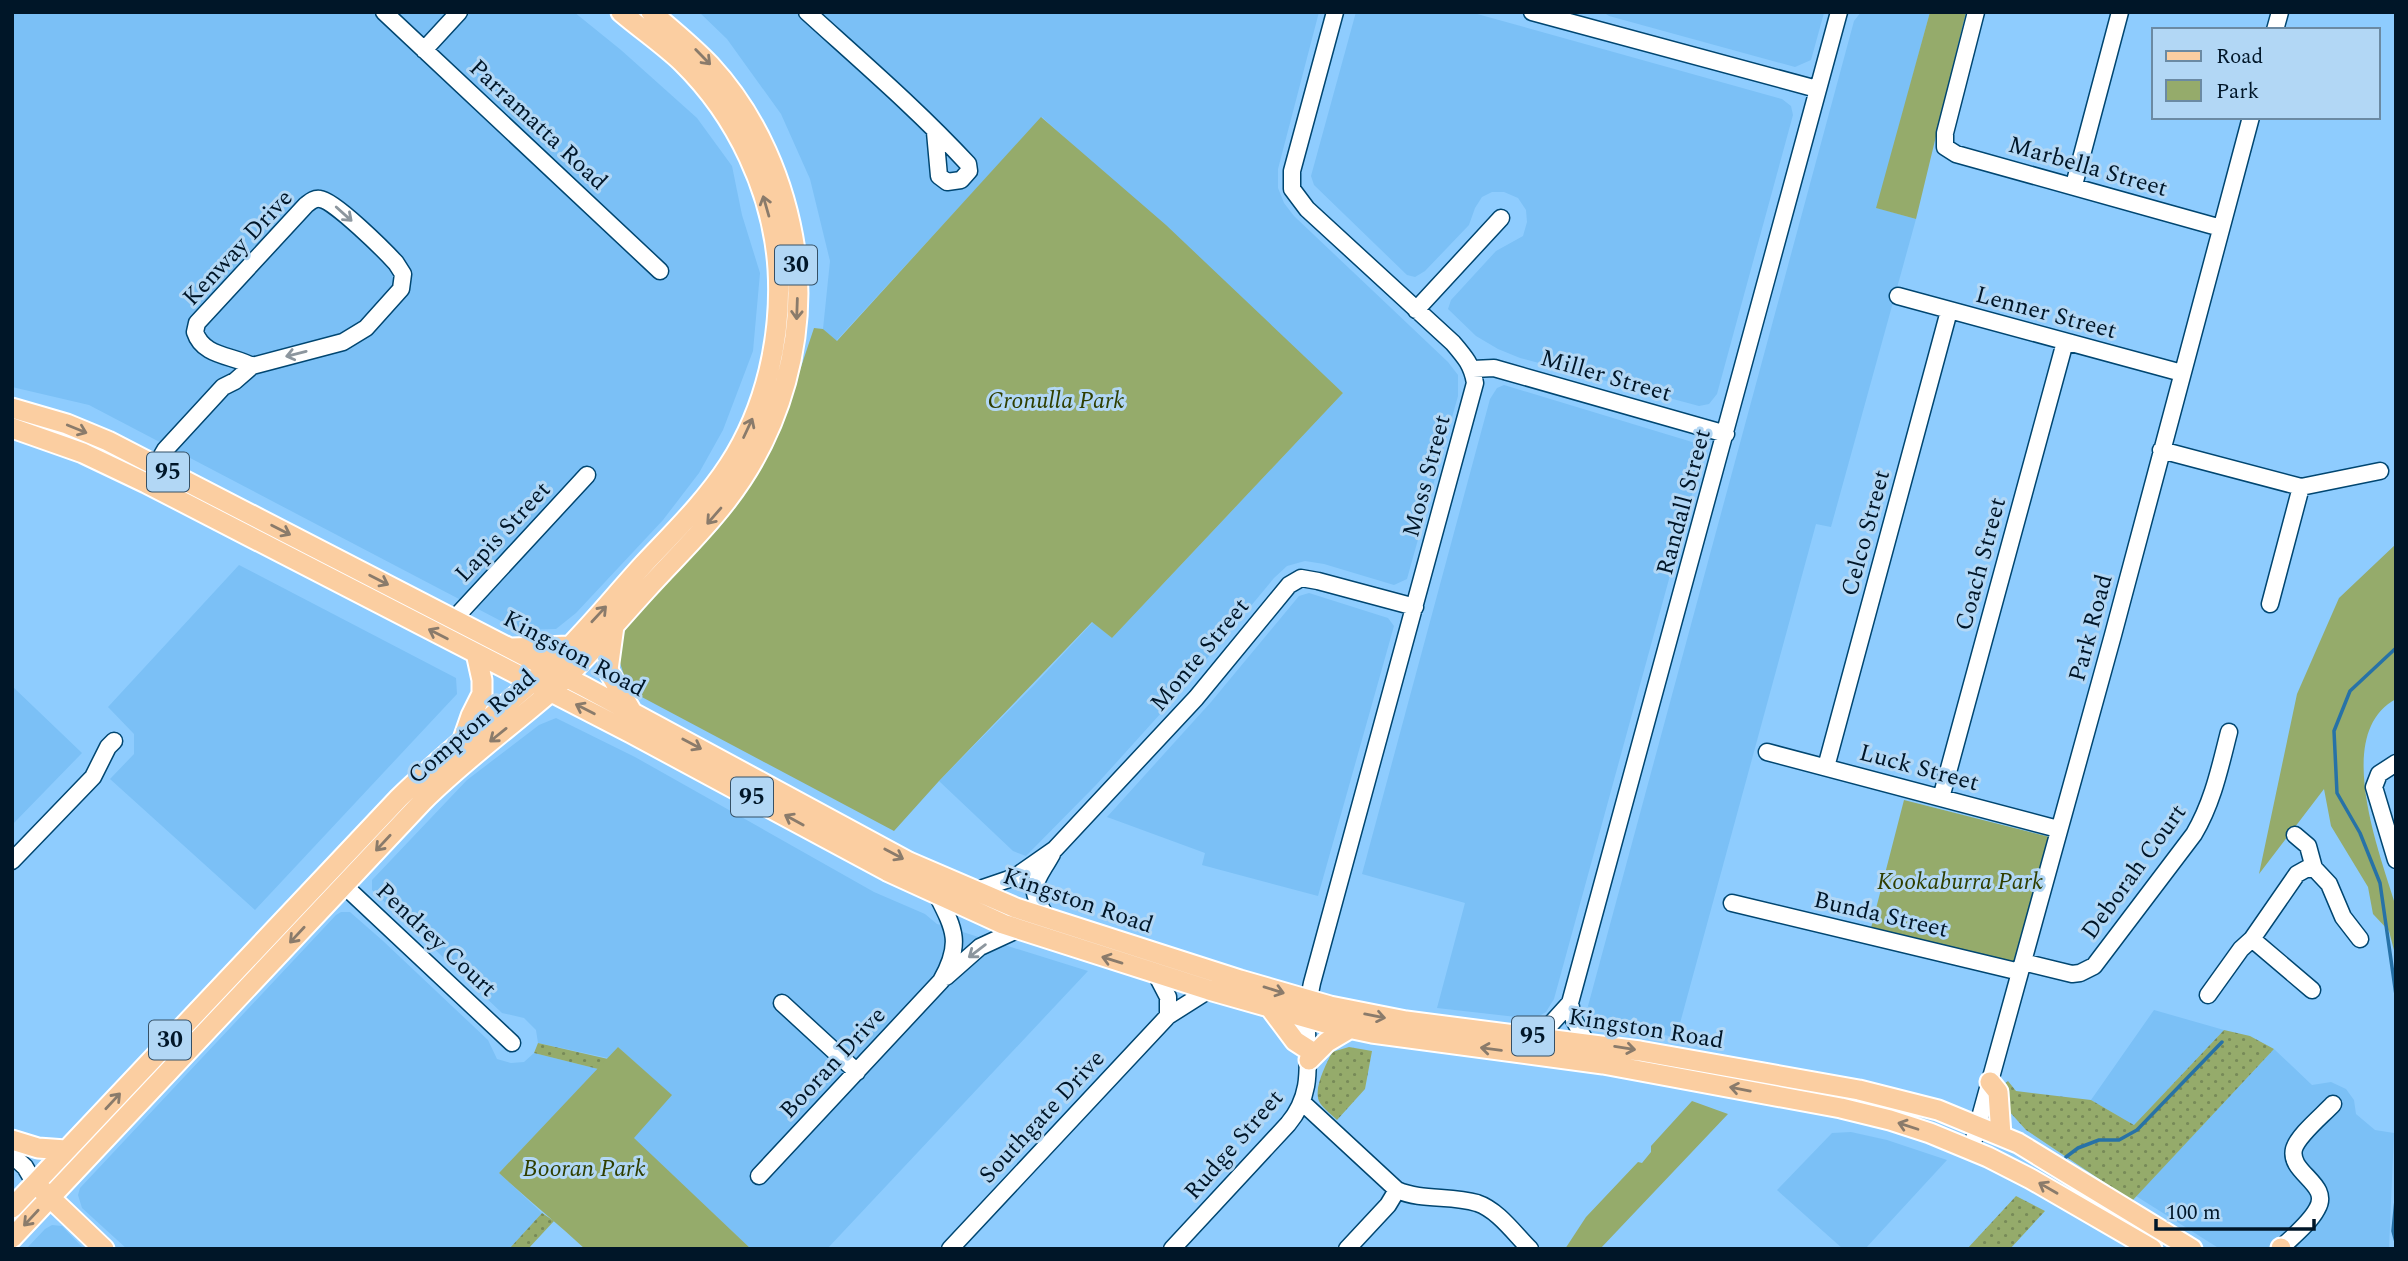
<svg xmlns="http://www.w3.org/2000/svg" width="2408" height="1261" viewBox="0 0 2408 1261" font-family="Spectral,serif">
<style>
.built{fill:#7bc0f6}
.grass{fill:url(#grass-dots)}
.park{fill:#95ab6b}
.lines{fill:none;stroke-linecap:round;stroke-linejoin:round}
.stream{stroke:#2772a7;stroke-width:3.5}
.minor-casing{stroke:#004671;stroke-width:19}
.major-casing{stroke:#fff;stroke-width:23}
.minor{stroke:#fff;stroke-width:16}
.major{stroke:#fbcea1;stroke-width:19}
.oneway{stroke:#8a7b6b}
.oneway2{stroke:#8c969e}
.labels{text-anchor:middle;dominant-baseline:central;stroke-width:6;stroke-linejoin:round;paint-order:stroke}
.shield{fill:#b2d7f5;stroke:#355066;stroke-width:2}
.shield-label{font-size:23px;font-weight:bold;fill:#001628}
.street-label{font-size:24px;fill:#001628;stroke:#b2d7f5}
.park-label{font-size:24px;font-style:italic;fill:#2f3e00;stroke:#b2d7f5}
</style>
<defs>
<pattern id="grass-dots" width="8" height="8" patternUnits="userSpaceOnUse" patternTransform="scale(1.75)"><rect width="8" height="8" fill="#95ab6b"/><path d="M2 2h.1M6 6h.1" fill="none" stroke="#778a58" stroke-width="1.8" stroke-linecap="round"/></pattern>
</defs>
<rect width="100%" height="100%" fill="#8eccfe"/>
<path class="built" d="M12,12H574L621,50L697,118L732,166L742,215L760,273L753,351L723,430L699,473L663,520L576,613L556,629L518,630L89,405L12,387Z
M699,12H1319L1278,169V188L1284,203L1294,216L1448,362L1458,375V396L1407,579L1394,585L1324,564L1305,561L1287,566L1274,578L1171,702L1096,785L1026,856L1013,851L939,781L1034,685L1093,622L1112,638L1343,393L1042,117L836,341L823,329L830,261L810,179L781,114L727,39Z
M1356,12H1470L1782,99L1791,106L1793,115L1717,394L1709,404L1699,406L1520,358L1498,349L1476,336L1448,309L1451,300L1496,251L1523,236L1527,222L1526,210L1518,198L1504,192H1492L1482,197L1475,208L1469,225L1425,271L1415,277L1407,275L1314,185L1311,176Z
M1603,12H1823L1824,13L1811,60L1795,67L1609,16Z
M1861,12H1930L1877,208L1916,219L1831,527L1816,524L1676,1038L1593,1016L1588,1006L1854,21Z
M1504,385L1702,445L1703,455L1554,999L1546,1012L1534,1019L1437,1008L1465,903L1362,874L1490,399L1497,388Z
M239,565L456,678L457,694L255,910L110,779L134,754V734L108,707Z
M1309,593L1388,618L1394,626L1318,896L1202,865L1205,853L1107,817L1211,702L1299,596Z
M12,686L82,753L12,825Z
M556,718L635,757L874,892L925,914L937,924L1088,971L827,1249H751L633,1138L671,1095L618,1047L608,1058L538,1043L536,1030L524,1018L502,1013L372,890V880L467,780L539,725Z
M341,912H350L382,940L488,1040L497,1059L511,1063L524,1062L534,1053L598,1069L499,1173L542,1213L509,1249H127L82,1208L78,1195L80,1188L336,915Z
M2154,1010L2224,1030L2134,1125L2091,1100Z
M2274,1049L2312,1085L2331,1082L2346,1089L2354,1100L2356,1114L2375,1130L2394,1133L2389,1249H2220L2136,1196Z
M1851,1132L1887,1140L1947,1160L1865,1249H1843L1777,1190L1832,1133Z
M52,1225L62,1226L84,1249H26L45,1229Z"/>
<path class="grass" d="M2224,1030L2250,1036L2274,1049L2132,1201L2026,1130L2008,1110L2002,1086L2008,1081L2016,1091L2091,1100L2134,1125Z
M538,1043L608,1059L598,1069L534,1053Z
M1349,1047L1372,1051L1365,1089L1337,1120C1332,1115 1324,1109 1320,1103C1312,1090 1326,1065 1332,1052Z
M2016,1196L2045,1211L2010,1249H1967Z
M542,1213L554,1221L528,1249H509Z"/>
<path class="park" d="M1930,12H1966L1916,219L1876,208Z
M1041,117L1166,225L1343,393L1112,638L1092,622L939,781L894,831L638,695L626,681L618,657L617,647L625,630L657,590L719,528L737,503L779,433L814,328L823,329L837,341Z
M2396,544V699C2332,733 2380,853 2395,904C2399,920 2396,942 2396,958L2389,931L2373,914L2368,887L2331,826L2324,789L2259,874L2297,694L2339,598Z
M1904,800L2050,837L2016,965L1871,928Z
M618,1047L672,1095L634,1138L751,1249H585C557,1223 527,1199 499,1173Z
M1692,1101L1728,1114L1600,1249H1565L1586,1217L1638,1162L1642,1163L1651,1152V1146Z"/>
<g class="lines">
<path class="stream" d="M2396,648L2350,691L2334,731L2337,793L2360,833L2380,883L2396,995
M2066,1157L2078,1148L2099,1140H2119L2137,1130L2222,1042
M2396,1200L2393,1231L2396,1242"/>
<g class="minor-casing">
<path id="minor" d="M384,12L660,271
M807,12C861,61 918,110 968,164L969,171L961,180L947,182L939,176L935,132
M1532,12L1817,89
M1976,12L1945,133V147L1956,154L2221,228
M2275,30L2280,12
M424,50L459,12
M2074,185L2120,12
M1898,296L2182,373
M1416,310L1501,218
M1473,369L1494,368L1726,434
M2161,450L2301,487L2380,471
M151,474L165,450L223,387L235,381L252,366L343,342L366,328L401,289L403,274L396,263C385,251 334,200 320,199C314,198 310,202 306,205L197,323L195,332C203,357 233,355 252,366
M2270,604L2301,487
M454,619L587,475
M1767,752L2058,829
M2396,763L2379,774L2374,787L2396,860
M1826,767L1949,311
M1941,798L2065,342
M2295,835L2308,846L2314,868
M12,861L93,777L108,747L114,741
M335,877L512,1043
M974,891L1015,877L1055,849L1196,698L1289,585L1301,578L1318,581L1415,607
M1732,903L2020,972
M1048,919C1026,886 1034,886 1052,854
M2252,939L2312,990
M2023,962L2072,974L2080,973L2094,966L2194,834C2213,802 2220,767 2229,732
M1156,974L1168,997V1016
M946,977L980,947L1019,929
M2208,995L2241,949L2252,939L2297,874L2306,869L2314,868L2329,884L2343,917L2360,939
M782,1003L857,1072
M1570,1003L1574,1020L1586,1042
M1539,1037L1570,1003L1839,12
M1303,1103L1397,1190C1422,1201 1451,1195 1477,1203C1498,1210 1514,1233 1530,1249
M1971,1150L2113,635L2251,117
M12,1155L25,1167L35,1184
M759,1176L941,981C962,944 955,930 937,895
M950,1249L1168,1016L1209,990
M1172,1249L1288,1124C1314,1093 1307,1063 1307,1026C1306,1012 1309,997 1312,983L1475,383C1472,365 1465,357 1453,343L1307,209L1292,189V171L1335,12
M1347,1249L1388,1205L1397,1190
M2280,1249C2292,1237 2309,1224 2317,1209C2332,1184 2288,1173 2294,1149C2298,1135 2323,1115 2333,1104"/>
</g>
<g class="major-casing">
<path id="major" d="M12,408L67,424L108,441L585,687L909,862L1016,908L1240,980L1330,1006L1406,1021L1640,1051L1859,1090L1938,1110L2018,1143L2192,1249
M12,428L83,453L146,483L631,733L887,871L1003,924L1209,990L1329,1024L1372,1033L1603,1064L1841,1108L1890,1120L1930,1133L1988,1157L2031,1179L2152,1249
M614,626L608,670L632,712
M512,648L569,646
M463,739L471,716L482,694V680L476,653
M1271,1009L1295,1041L1309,1050
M1309,1060L1327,1042L1349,1029
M1990,1082L1998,1092L2001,1135
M12,1140L38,1148L66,1150
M41,1189L104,1249
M12,1208L399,798C446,752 497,713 546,670C581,638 611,600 643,565C673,533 705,502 729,465C766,408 782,337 778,269C773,192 737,116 682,62C663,44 641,29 621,12
M12,1238L423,801C462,762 506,730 548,694C583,663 614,625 646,590C673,560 703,532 727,500C781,430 807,338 795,250C785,182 757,116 710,65C692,46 672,30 651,12
M2281,1249V1248"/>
</g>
<use href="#minor" class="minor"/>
<use href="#major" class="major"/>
</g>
<defs><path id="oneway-shaft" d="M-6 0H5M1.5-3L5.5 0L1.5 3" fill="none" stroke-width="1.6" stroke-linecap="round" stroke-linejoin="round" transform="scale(1.75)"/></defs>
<g class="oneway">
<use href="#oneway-shaft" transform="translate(703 57) rotate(46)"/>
<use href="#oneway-shaft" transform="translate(766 206) rotate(-106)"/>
<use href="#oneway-shaft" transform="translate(797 309) rotate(92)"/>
<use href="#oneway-shaft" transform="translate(748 428) rotate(-65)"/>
<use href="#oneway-shaft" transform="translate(77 429) rotate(22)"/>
<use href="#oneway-shaft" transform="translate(714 516) rotate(131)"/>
<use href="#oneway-shaft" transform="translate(281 530) rotate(27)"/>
<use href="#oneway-shaft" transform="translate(379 580) rotate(27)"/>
<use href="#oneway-shaft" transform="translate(599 614) rotate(-47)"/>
<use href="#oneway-shaft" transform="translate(438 634) rotate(-153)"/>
<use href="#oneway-shaft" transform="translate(585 709) rotate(-153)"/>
<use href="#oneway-shaft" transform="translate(498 735) rotate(141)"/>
<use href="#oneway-shaft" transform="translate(692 744) rotate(28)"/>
<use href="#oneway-shaft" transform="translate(794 820) rotate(-151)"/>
<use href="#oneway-shaft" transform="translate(383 843) rotate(133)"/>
<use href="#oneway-shaft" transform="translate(894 854) rotate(28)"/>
<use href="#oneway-shaft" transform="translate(297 935) rotate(133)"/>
<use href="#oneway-shaft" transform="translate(1112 960) rotate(-163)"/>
<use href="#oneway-shaft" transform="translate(1274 990) rotate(17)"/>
<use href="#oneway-shaft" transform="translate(1375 1016) rotate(11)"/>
<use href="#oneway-shaft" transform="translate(1625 1048) rotate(9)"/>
<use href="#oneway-shaft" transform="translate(1491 1049) rotate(-173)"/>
<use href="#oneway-shaft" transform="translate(1740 1089) rotate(-169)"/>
<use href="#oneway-shaft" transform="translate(113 1101) rotate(-47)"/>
<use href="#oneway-shaft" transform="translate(1908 1126) rotate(-162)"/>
<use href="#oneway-shaft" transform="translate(2048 1188) rotate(-150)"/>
<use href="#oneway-shaft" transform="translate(31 1218) rotate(133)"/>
</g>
<g class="oneway2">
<use href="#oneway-shaft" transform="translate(344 214) rotate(42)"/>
<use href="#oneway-shaft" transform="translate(296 354) rotate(166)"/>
<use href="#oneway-shaft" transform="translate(977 951) rotate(143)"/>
</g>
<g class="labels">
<g class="shield">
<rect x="775" y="245.5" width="42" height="39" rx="5"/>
<rect x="147" y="452.5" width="42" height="39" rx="5"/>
<rect x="731" y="777.5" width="42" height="39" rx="5"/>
<rect x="1512" y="1016.5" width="42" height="39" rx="5"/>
<rect x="149" y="1020.5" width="42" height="39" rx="5"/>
</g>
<g class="shield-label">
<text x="796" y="265">30</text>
<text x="168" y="472">95</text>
<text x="752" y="797">95</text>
<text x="1533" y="1036">95</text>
<text x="170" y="1040">30</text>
</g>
<g class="street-label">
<text transform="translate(538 125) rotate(43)">Parramatta Road</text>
<text transform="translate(2088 167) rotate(16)">Marbella Street</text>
<text transform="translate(238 248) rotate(-47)">Kenway Drive</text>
<text transform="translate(2046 313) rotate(15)">Lenner Street</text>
<text transform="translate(1606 376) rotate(16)">Miller Street</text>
<text transform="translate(1427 476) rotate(-75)">Moss Street</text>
<text transform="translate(1684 502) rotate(-75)">Randall Street</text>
<text transform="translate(503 532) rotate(-47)">Lapis Street</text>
<text transform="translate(1866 533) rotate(-75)">Celco Street</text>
<text transform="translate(1981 564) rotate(-75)">Coach Street</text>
<text transform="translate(2091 628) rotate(-75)">Park Road</text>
<text transform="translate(574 654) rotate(28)">Kingston Road</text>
<text transform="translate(1200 655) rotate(-50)">Monte Street</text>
<text transform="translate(472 727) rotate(-41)">Compton Road</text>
<text transform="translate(1919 768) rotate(15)">Luck Street</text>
<text transform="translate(2134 872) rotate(-54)">Deborah Court</text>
<text transform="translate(1078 901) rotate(19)">Kingston Road</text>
<text transform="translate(1881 915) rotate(13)">Bunda Street</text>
<text transform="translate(436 940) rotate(43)">Pendrey Court</text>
<text transform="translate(1646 1029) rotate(9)">Kingston Road</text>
<text transform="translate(833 1063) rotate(-47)">Booran Drive</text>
<text transform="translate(1042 1117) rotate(-47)">Southgate Drive</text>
<text transform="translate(1234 1145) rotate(-49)">Rudge Street</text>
</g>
<g class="park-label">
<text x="1056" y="401">Cronulla Park</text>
<text x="1960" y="882">Kookaburra Park</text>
<text x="584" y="1169">Booran Park</text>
</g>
</g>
<rect width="2408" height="1261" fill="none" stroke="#001628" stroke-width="28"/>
<rect x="2152" y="28" width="228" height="91" fill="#b2d7f5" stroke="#6b8aa3" stroke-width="2"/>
<rect x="2166" y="51" width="35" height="10" fill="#fbcea1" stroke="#6b8aa3" stroke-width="2"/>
<text x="2216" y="63" font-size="21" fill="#001628">Road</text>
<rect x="2166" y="80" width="35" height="21" fill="#95ab6b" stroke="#6b8aa3" stroke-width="2"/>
<text x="2216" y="98" font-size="21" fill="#001628">Park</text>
<path d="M2156 1219v10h158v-10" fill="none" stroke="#001628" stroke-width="3.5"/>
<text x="2166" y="1219" font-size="21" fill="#001628" stroke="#b2d7f5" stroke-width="5" paint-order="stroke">100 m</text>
</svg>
